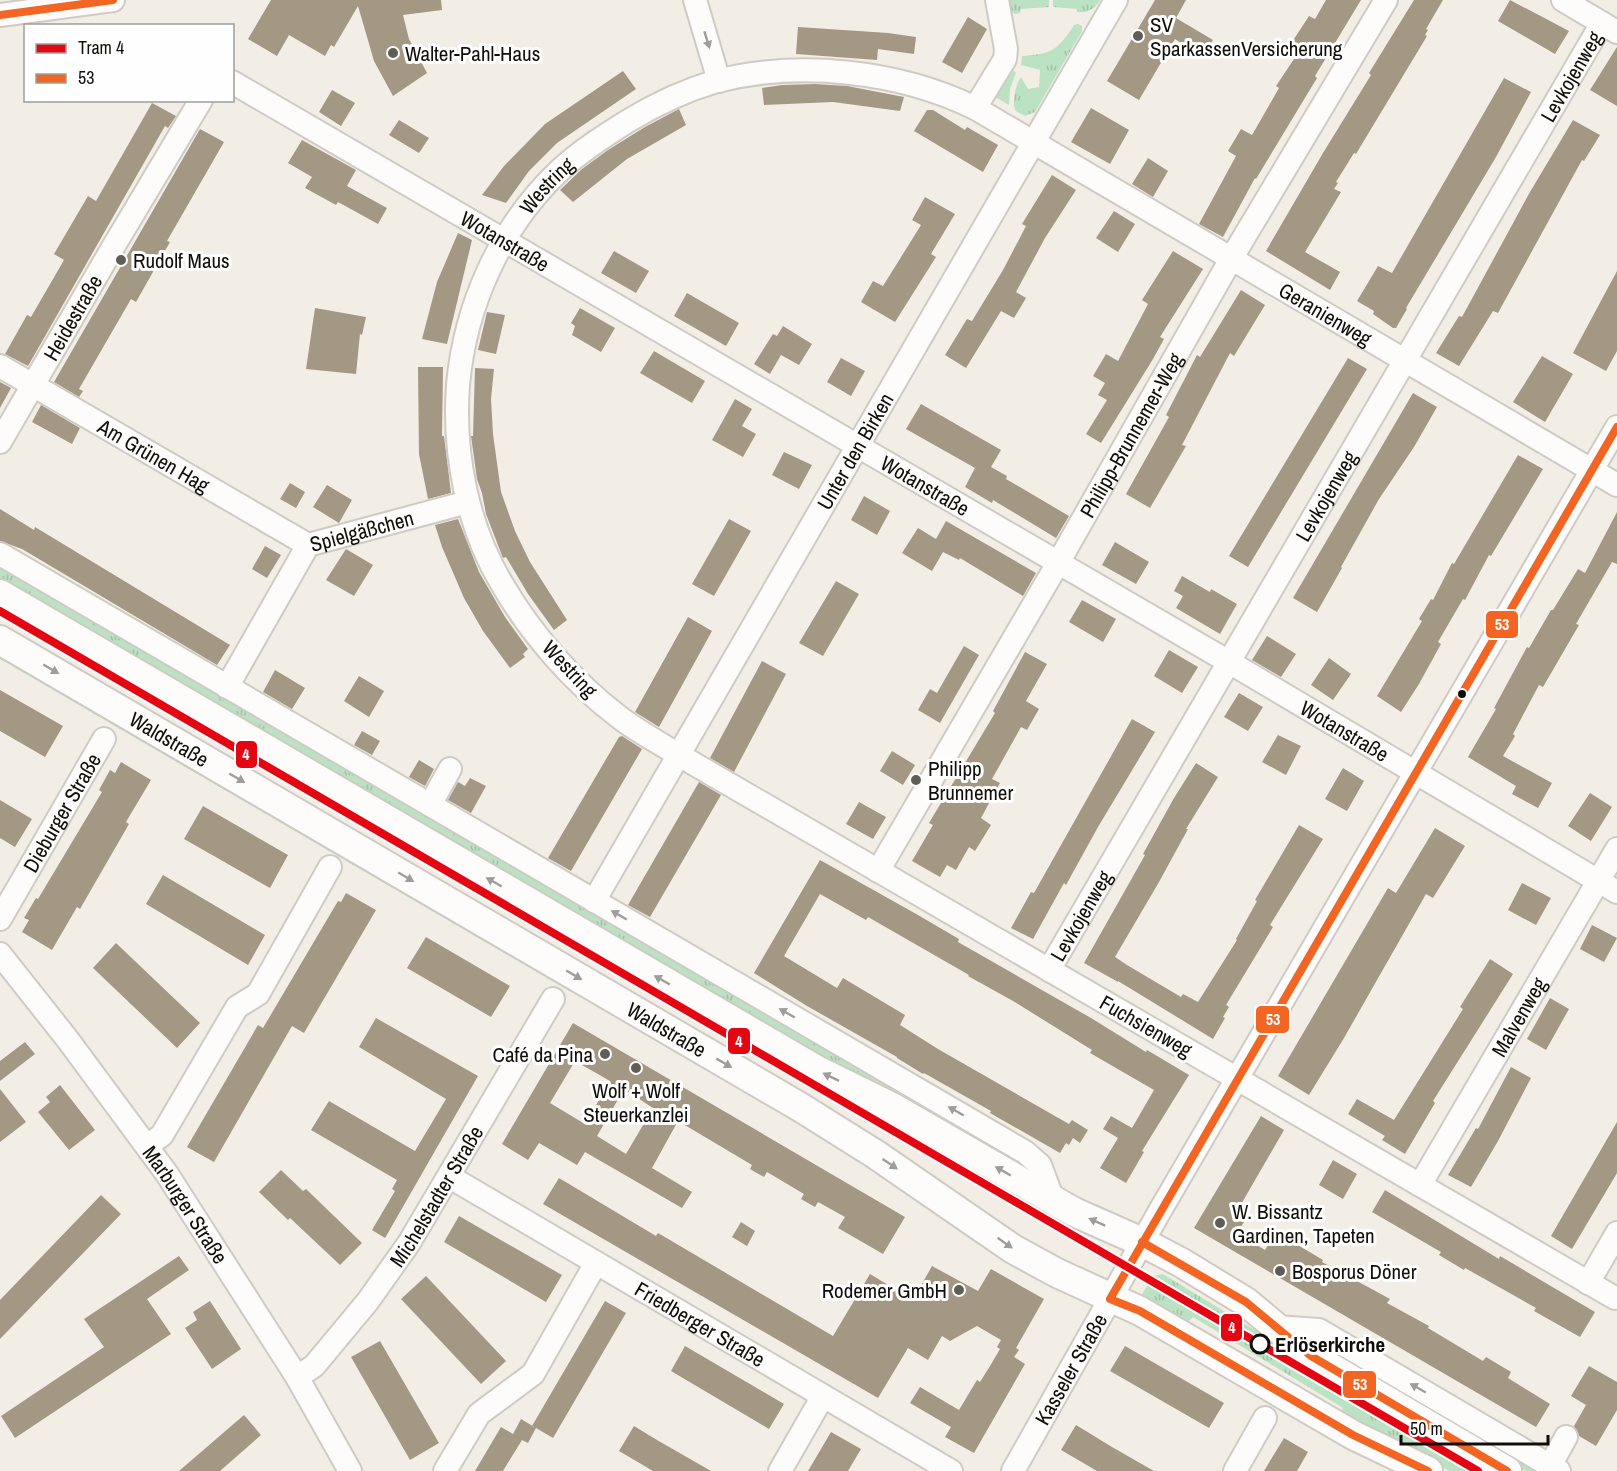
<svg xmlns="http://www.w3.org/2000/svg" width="1617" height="1471" viewBox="0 0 1617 1471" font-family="'Archivo Narrow',sans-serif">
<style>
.grass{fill:url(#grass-tufts)}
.building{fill:#a29884;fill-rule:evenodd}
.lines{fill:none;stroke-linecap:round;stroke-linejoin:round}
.minor-casing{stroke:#cfcbc4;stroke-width:26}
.major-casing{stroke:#cfcbc4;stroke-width:32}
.minor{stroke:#fdfcfb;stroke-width:22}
.major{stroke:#fdfcfb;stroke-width:28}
.bus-1-casing{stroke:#fefefe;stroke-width:12}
.bus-1{stroke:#f26522;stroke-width:8}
.tram-1-casing{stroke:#fefefe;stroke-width:12}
.tram-1{stroke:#e30613;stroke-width:8}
.oneway{fill:#9f9d9a}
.poi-dot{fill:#605c56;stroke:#fefefe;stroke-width:2}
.bus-dot{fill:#110e09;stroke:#fefefe;stroke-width:2}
.stop-dot{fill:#fefefe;stroke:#110e09;stroke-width:3}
.labels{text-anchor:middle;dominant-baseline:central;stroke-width:6;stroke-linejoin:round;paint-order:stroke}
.poi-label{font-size:21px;fill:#110e09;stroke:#fefefe;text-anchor:start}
.street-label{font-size:21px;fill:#110e09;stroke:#fefefe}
.stop-label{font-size:21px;font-weight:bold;fill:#110e09;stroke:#fefefe;text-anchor:start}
.line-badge{stroke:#fefefe;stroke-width:2}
.badge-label{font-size:16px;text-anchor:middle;font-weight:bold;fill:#fff}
</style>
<defs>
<pattern id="grass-tufts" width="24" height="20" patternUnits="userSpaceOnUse" patternTransform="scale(1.5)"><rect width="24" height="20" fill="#bae2c3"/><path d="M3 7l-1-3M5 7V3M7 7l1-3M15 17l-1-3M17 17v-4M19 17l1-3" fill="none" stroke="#9fc1a6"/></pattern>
</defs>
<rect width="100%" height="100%" fill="#f3eee5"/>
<path class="grass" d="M1007,0H1049V7L1021,9L1020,13L1016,14L1010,12Z
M1053,0H1100C1095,9 1088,13 1077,12V9L1053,7Z
M1078,24L1082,26V31L1035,112L1025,116C1024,115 1017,112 1016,111C1011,104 1016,83 1021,77L1028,89L1039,87L1040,70L1021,65L1022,56C1052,54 1058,50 1074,25Z
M1009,67L1016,73L1010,89L1009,105L995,97V94Z
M0,562L1015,1154L1041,1179L825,1061L0,580Z
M0,652L575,986L571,992L0,659Z
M1163,1274L1258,1332L1257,1335L1487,1471H1449L1398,1441L1340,1415L1343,1408L1193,1317L1189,1321L1145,1300L1141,1296L1153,1276Z
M1328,1348L1537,1471H1526L1324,1353V1349Z"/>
<path class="building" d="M271,0H441L442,10L403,15L409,39L427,73L393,96L374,61L358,6L334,47L331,45L325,56L289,35L277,56L248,39Z
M1155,0H1186L1176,18L1213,40L1203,57L1175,39L1139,100L1107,81Z
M1326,0H1361L1315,76L1317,78L1256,179L1255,178L1223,237L1199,224L1236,156L1228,151L1241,129L1252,135L1279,88L1276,86L1302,47L1292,42L1309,16L1315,19Z
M1414,0H1443L1426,29L1428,30L1425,35L1427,36L1356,154L1354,153L1336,182L1338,183L1334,189L1341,192L1305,252L1340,272L1330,290L1266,251L1323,153L1371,75L1369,73Z
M1510,0L1569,31L1555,54L1498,21Z
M968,17L987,29L962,73L942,62Z
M798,27L888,33L916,37L914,54L878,49L877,60L796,54Z
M1617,47V106L1590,90Z
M623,71L636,89L557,143L529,171L506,203L482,195L504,166L545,124Z
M1504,78L1531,92L1496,157L1406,308L1407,309L1396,328H1393L1373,314L1374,311L1357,301L1378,266L1392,273Z
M815,84L847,86L904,97L900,111L833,102L764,105L762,88L782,85Z
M332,90L355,103L341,126L319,112Z
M152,103L176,116L168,128L165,126L28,366L5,354L27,315L31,317L64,260L54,254L88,196L96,201Z
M1091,108L1129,130L1110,164L1071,142Z
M679,109L686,125L627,159L573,202L560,190L582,169L608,150L645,127Z
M927,110H933L965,130L967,127L998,145L983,172L914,131Z
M399,120L429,138L419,153L389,135Z
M1573,120L1600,135L1584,161L1582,160L1498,313L1493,311L1459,366L1436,353L1459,316L1462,317L1530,192Z
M200,129L224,142L167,241L170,242L136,302L131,299L79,389L83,391L79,397L54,382Z
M302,140L356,170L347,186L387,208L378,224L338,202L336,205L305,188L312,177L288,163Z
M1148,158L1168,171L1153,197L1132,184Z
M1052,175L1076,190L1045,238L1016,292L1026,298L1014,318L1001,311L966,368L945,355L967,319L972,321L1003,270L1026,226L1022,224Z
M925,197L955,214L931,254L936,257L895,322L861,302L873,281L883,286L921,225L912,220Z
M1114,211L1135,224L1118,252L1096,238Z
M458,233L472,240L447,344L422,339L437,282Z
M614,251L649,271L636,293L601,273Z
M1173,251L1203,269L1160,337L1164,339L1153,359L1101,443L1086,434L1107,400L1098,395L1105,383L1093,376L1106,354L1118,361L1148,304L1142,300Z
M1617,271V351L1606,371L1573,353Z
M1241,290L1265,305L1234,356L1230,353L1182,445L1186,446L1150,508L1126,494L1169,417L1166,415L1197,355L1200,357Z
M687,293L739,323L726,346L674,316Z
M315,308L366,317L362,335L360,334L356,374L306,369Z
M580,308L615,328L601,352L572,335L575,326L571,323Z
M487,312L505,315L496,354L478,350Z
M783,326L812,344L799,365L781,355L770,374L754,364L773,334L777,336Z
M654,351L705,381L692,403L640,373Z
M1542,356L1573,374L1545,422L1513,402Z
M841,358L865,371L851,396L827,382Z
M1348,358L1367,369L1248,567L1229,556Z
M418,367H443L442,436H444L451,493L428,499L419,454Z
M475,368L494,369L491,399L493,434L501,492L515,531L530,562L567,620L554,630L528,594L506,557L503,558L486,514L482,493L477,479L471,436H473Z
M0,382L11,388L0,408Z
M1413,393L1437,407L1414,447L1379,499L1341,567L1342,568L1317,612L1293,598Z
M735,399L752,409L742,426L756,434L743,457L712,440Z
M921,404L1001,450L991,467L1007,476L1006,479L1069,516L1056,538L993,500L992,503L965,487L975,468L906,429Z
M41,405L80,428L72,444L32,422Z
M784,452L812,465L799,489L772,475Z
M1518,455L1543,469L1491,556L1489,555L1465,600L1463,599L1438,642L1441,644L1419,684L1401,712L1377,696L1422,621L1419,619L1431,599L1433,600L1452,563L1454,564Z
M290,483L305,492L296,508L280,499Z
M327,485L352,500L339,523L313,507Z
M864,496L890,511L877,535L851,520Z
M0,509L34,530L35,527L230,645L217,665L22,549L0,541Z
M1617,512V564L1612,562L1576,624L1579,625L1543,687L1539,685L1513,734L1515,736L1503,756L1552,783L1538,808L1512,794L1516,786L1468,757L1496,709L1494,708L1527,647L1529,648L1551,610H1553L1578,569L1585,573Z
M458,519L479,572L505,617L528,649L523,654L525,657L510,668L483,631L464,598L442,547L435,525Z
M729,519L751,531L714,596L692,584Z
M946,521L1036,573L1023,596L960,558L959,560L943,552L932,571L902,553L918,528L936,539Z
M1115,542L1149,562L1136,584L1102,565Z
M265,546L281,555L267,578L252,569Z
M346,549L373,565L354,596L326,580Z
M1182,576L1210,592L1211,589L1237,604L1220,634L1176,608L1183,596L1174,591Z
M836,581L859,594L823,656L799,643Z
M1082,600L1116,619L1103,642L1069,622Z
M688,617L712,631L659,727L635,712Z
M1267,636L1296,654L1281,677L1252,660Z
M964,646L979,655L940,723L918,710L930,689L937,693Z
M1169,650L1198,667L1182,693L1154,676Z
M1025,652L1047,664L1026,701L1039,709L1027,730L1021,727L992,779L1000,783L981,818L991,825L975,851L969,847L956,870L947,865L940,877L912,861L933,825L929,823L995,713L993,711Z
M1329,658L1351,674L1333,700L1311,685Z
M762,661L786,674L734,772L710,758Z
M275,670L305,688L292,709L263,692Z
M359,676L384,691L369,717L344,701Z
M0,690L63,726L45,757L0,731Z
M1239,693L1263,707L1248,731L1224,717Z
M1132,719L1155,732L1098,827L1066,885L1064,883L1033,939L1011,928L1031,892L1034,893Z
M362,731L380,741L372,755L354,745Z
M1278,735L1301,746L1286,775L1262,762Z
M622,736L642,749L571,871L548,858L619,737Z
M892,751L915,765L903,785L880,771Z
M419,760L434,769L425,786L409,777Z
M121,762L151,780L126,822L129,824L80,909L77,907L52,950L22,932L29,920L24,918L36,898L38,899L102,792L99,790L110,770L115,773Z
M1196,763L1218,777L1186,829H1188L1159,882L1115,957L1127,965L1181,997L1183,994L1198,1002L1237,940L1236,939L1257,901L1255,900L1299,825L1323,839L1270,925L1273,927L1226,1005L1229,1007L1223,1017L1225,1018L1213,1039L1118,981V982L1084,963L1145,855L1143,854L1174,798Z
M1343,768L1364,781L1347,811L1325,799Z
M470,778L486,786L471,813L448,800L458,782L465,786Z
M699,782L721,795L650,917L628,905Z
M1590,793L1612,807L1591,841L1568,826Z
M0,800L32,819L15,847L0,838Z
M859,802L886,817L873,839L846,824Z
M203,806L288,855L270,888L184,839Z
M1435,828L1465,846L1433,898L1426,894L1344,1038L1309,1095L1278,1076L1388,888L1396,893Z
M820,860L918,915L959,939L958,942L1091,1018L1146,1052L1147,1050L1189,1075L1142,1151L1144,1152L1126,1183L1100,1168L1118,1138L1103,1129L1111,1116L1132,1128L1154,1090L1090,1053L1092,1050L1013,1001L968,976L969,975L868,917L866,920L820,894L784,956L837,988L843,978L905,1015L900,1025L938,1049L1069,1124L1072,1120L1088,1130L1080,1143L1073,1138L1069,1145L1066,1143L1060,1153L990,1113L991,1111L924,1073L923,1074L897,1058V1057L807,1006L754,973Z
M163,875L265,935L248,965L146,904Z
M1522,883L1551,898L1536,925L1508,910Z
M346,893L376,910L304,1033L292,1026L214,1162L187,1147L258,1025L263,1028L338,901L341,902Z
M1592,925L1617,938L1604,962L1580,949Z
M426,937L510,986L491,1017L407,968Z
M116,943L200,1023L177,1048L93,968Z
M1490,959L1513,974L1433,1101L1435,1103L1405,1154L1382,1140L1385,1136L1348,1114L1357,1099L1394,1120L1463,1009L1460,1007Z
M1550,998L1569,1009L1546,1050L1527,1039Z
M376,1018L478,1076L385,1238L372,1230L395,1191L392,1189L397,1180L311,1130L329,1101L415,1151L446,1099L359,1047Z
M573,1023L905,1217L883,1254L838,1228L845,1217L818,1202L815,1207L801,1199L804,1194L767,1172L764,1177L755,1172L750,1169L752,1165L678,1121L652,1168L692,1192L682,1208L585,1152L577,1165L539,1143L528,1160L502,1144ZM575,1061L610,1081L585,1124L550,1103ZM624,1089L653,1108L626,1154L597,1136Z
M25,1042L35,1054L0,1081V1061Z
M1511,1067L1531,1078L1498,1141L1471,1187L1448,1175L1476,1128L1478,1129Z
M60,1085L95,1130L69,1150L38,1112L50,1102L46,1097Z
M0,1089L26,1122L0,1142Z
M1261,1116L1284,1130L1236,1213L1246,1219L1237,1233L1265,1250L1276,1232L1323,1260L1322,1262L1390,1299L1387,1303L1429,1326L1428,1328L1483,1361L1486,1357L1511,1372L1508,1378L1550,1404L1536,1427L1194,1228Z
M1617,1122V1173L1572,1249L1551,1236Z
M1333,1160L1357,1174L1343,1199L1319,1185Z
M281,1170L303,1191L306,1189L362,1243L340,1265L290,1218L288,1220L259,1192Z
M559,1178L656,1236L658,1233L833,1336L870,1274L913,1300L932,1266L978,1291L991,1269L1044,1299L1016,1348L1019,1350L1014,1357L1025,1364L974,1453L945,1437L951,1427L910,1403L920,1387L959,1410L977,1380L980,1382L990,1366L1000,1349L997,1347L1001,1340L977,1326L950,1341L942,1336L928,1360L908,1348L878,1398L543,1204Z
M1385,1190L1499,1259L1500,1256L1595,1312L1580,1337L1534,1311L1536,1308L1465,1268L1464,1270L1439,1255L1441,1252L1372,1212Z
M101,1195L121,1214L0,1339V1300Z
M459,1216L562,1275L546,1302L444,1242Z
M741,1222L755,1231L747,1246L732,1237Z
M179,1256L189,1270L147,1299L171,1334L15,1438L1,1416L104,1347L84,1319Z
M426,1276L506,1361L481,1384L401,1299Z
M210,1301L241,1349L212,1369L185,1328L197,1320L193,1312Z
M605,1301L626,1313L553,1438L536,1428L528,1443L522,1440L503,1471H475L501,1427L513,1434L521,1419L536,1428L532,1426Z
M380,1341L439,1443L410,1460L351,1357Z
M685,1346L784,1404L769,1429L671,1371Z
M1125,1346L1224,1403L1209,1428L1110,1371Z
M1589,1366L1617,1382V1410L1596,1446L1579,1436L1574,1426L1586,1405L1571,1396Z
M244,1415L261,1435L220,1471H179Z
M1076,1425L1112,1447L1154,1471H1097L1061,1450Z
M634,1426L657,1440L711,1471H653L619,1451Z
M831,1432L861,1449L848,1471H808Z
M1284,1438L1308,1452L1297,1471H1264Z"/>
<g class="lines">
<g class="minor-casing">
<g id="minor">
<path d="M695,0L719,81"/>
<path d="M1563,0L1617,32"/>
<path d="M0,15L113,0"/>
<path id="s1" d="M232,82L1229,662L1617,892"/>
<path d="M975,108L1005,59L1006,49L997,0"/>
<path id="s2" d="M0,366L308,545"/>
<path id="s3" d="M0,442L112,249L201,100"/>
<path d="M0,554L1025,1152L1040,1165L1053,1200"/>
<path id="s4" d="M227,687L308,545L468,502"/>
<path d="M430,805L450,769"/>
<path id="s5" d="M878,871L1058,563L1231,259L1386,0"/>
<path id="s6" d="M594,901L1116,0"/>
<path id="s7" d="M0,919L104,739"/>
<path id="s8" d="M0,954L68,1040L167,1174L297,1377L350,1471"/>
<path id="s9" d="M1049,970L1602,23"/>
<path d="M147,1146L162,1135L237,1007L258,994L330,867"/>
<path id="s10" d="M450,1177L951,1471"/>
<path id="s11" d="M1420,1185L1617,849"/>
<path d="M1588,1283L1617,1233"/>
<path id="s12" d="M1615,1298L677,754C658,742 637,731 619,717C573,682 531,634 502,584C467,526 453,453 458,385C465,306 500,227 559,171C579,152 604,136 628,121C656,104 686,90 717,81C800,60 899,71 975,108L1617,485"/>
<path d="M1276,1327L1319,1330L1559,1471"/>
<path id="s13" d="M297,1377L314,1366L368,1301L409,1243L553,999"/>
<path d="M1550,1466L1566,1437"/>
<path d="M445,1471L479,1414L533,1374L596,1263"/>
<path d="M780,1471L823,1396"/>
<path id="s14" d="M1013,1471L1161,1209L1617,427"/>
<path d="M1235,1471L1265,1418"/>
</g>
</g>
<g class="major-casing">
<g id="major">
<path d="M0,594L817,1070L890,1106L1074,1212L1142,1242L1182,1263L1246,1302L1311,1356L1507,1471"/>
<path id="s15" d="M0,640L800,1107L875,1154L1013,1249L1057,1273L1140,1311L1353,1435L1428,1471"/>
</g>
</g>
<use href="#minor" class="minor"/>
<use href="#major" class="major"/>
<g class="bus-1-casing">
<path id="bus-1" d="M0,15L113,0
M1142,1242L1246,1302L1311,1356L1507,1471
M1428,1471L1353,1435L1140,1311L1110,1299L1617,427"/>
</g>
<use href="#bus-1" class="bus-1"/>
<g class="tram-1-casing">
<path id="tram-1" d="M0,611L1478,1471"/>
</g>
<use href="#tram-1" class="tram-1"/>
</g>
<defs><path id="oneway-solid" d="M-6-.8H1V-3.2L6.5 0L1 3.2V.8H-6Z" transform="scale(1.5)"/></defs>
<g class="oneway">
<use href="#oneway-solid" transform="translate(707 40) rotate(73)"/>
<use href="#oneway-solid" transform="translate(51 669) rotate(30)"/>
<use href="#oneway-solid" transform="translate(237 778) rotate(30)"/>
<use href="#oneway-solid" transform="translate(406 877) rotate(30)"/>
<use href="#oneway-solid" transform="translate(494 882) rotate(-150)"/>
<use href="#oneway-solid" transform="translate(619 915) rotate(-150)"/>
<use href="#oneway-solid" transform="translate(574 975) rotate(30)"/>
<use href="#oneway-solid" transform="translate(662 980) rotate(-150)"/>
<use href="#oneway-solid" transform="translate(787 1013) rotate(-150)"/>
<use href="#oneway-solid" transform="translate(724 1063) rotate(30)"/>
<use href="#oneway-solid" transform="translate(831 1077) rotate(-154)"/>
<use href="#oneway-solid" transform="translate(956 1111) rotate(-150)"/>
<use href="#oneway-solid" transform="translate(890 1164) rotate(34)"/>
<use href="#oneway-solid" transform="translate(1003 1171) rotate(-150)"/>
<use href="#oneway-solid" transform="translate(1097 1222) rotate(-156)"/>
<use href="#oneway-solid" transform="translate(1005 1243) rotate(35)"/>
<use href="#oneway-solid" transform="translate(1418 1388) rotate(-150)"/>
</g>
<g class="poi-dot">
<circle cx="1138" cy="36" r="6"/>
<circle cx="393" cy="53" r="6"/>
<circle cx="121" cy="260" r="6"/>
<circle cx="916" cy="780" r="6"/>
<circle cx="605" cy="1054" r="6"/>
<circle cx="636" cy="1068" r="6"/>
<circle cx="1220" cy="1223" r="6"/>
<circle cx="1280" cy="1271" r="6"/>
<circle cx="959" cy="1290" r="6"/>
</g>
<circle class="bus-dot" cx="1462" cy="694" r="5"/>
<circle class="stop-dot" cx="1260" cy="1344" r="9"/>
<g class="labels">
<g class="poi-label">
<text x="1150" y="24">SV<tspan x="1150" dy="24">SparkassenVersicherung</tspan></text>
<text x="405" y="53">Walter-Pahl-Haus</text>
<text x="133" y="260">Rudolf Maus</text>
<text x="928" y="768">Philipp<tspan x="928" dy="24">Brunnemer</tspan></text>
<text x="593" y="1054" text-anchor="end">Café da Pina</text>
<text x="636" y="1090" text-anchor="middle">Wolf + Wolf<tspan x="636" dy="24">Steuerkanzlei</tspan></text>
<text x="1232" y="1211">W. Bissantz<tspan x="1232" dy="24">Gardinen, Tapeten</tspan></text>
<text x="1292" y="1271">Bosporus Döner</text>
<text x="947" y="1290" text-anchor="end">Rodemer GmbH</text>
</g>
<g class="street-label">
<text stroke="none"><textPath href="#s9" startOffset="1035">Levkojenweg</textPath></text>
<text stroke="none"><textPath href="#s12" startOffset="1761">Westring</textPath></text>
<text stroke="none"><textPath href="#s1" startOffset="316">Wotanstraße</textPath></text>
<text stroke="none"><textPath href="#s12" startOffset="2634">Geranienweg</textPath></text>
<text stroke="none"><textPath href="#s3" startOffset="144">Heidestraße</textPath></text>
<text stroke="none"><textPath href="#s5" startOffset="504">Philipp-Brunnemer-Weg</textPath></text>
<text stroke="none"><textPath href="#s6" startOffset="520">Unter den Birken</textPath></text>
<text stroke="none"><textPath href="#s2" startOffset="178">Am Grünen Hag</textPath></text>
<text stroke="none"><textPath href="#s1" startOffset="802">Wotanstraße</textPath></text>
<text stroke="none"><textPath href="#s9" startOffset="549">Levkojenweg</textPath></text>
<text stroke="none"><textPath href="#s4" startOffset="219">Spielgäßchen</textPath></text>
<text transform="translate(570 669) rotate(47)">Westring</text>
<text stroke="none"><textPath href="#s1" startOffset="1288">Wotanstraße</textPath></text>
<text stroke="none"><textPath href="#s15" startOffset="196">Waldstraße</textPath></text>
<text stroke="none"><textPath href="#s7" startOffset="123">Dieburger Straße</textPath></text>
<text stroke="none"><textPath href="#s9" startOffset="63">Levkojenweg</textPath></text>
<text stroke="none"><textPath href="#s11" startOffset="195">Malvenweg</textPath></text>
<text transform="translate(1146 1026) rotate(30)">Fuchsienweg</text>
<text stroke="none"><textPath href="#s15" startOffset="772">Waldstraße</textPath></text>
<text stroke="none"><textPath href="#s13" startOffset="230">Michelstadter Straße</textPath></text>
<text stroke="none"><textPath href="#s8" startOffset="312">Marburger Straße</textPath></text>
<text stroke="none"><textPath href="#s10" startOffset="290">Friedberger Straße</textPath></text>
<text stroke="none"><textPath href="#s14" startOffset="117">Kasseler Straße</textPath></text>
</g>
<g class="stop-label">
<text x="1275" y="1344">Erlöserkirche</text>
</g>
</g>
<g class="line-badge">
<rect x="1485" y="610" width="34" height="29" rx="6" fill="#f26522"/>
<rect x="235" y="740" width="23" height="29" rx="6" fill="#e30613"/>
<rect x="1255" y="1005" width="35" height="29" rx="6" fill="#f26522"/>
<rect x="727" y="1027" width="24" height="28" rx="6" fill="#e30613"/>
<rect x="1220" y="1313" width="23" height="29" rx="6" fill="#e30613"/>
<rect x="1342" y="1370" width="35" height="29" rx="6" fill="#f26522"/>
</g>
<g class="badge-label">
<text x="1502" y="630">53</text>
<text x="246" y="760">4</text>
<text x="1273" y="1025">53</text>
<text x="739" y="1047">4</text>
<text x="1232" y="1333">4</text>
<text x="1360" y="1390">53</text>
</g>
<rect x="24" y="24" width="210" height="78" fill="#fefefe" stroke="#9f9e9c" stroke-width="1.5"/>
<rect x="36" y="44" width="30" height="9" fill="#e30613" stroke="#9f9e9c" stroke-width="1.5"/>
<text x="78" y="54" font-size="18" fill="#110e09">Tram 4</text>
<rect x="36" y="74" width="30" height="9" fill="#f26522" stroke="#9f9e9c" stroke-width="1.5"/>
<text x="78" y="84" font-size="18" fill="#110e09">53</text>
<path d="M1401 1435v9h147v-9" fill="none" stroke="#110e09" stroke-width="3"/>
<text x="1410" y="1435" font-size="18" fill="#110e09" stroke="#fefefe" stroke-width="4.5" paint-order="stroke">50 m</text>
</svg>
